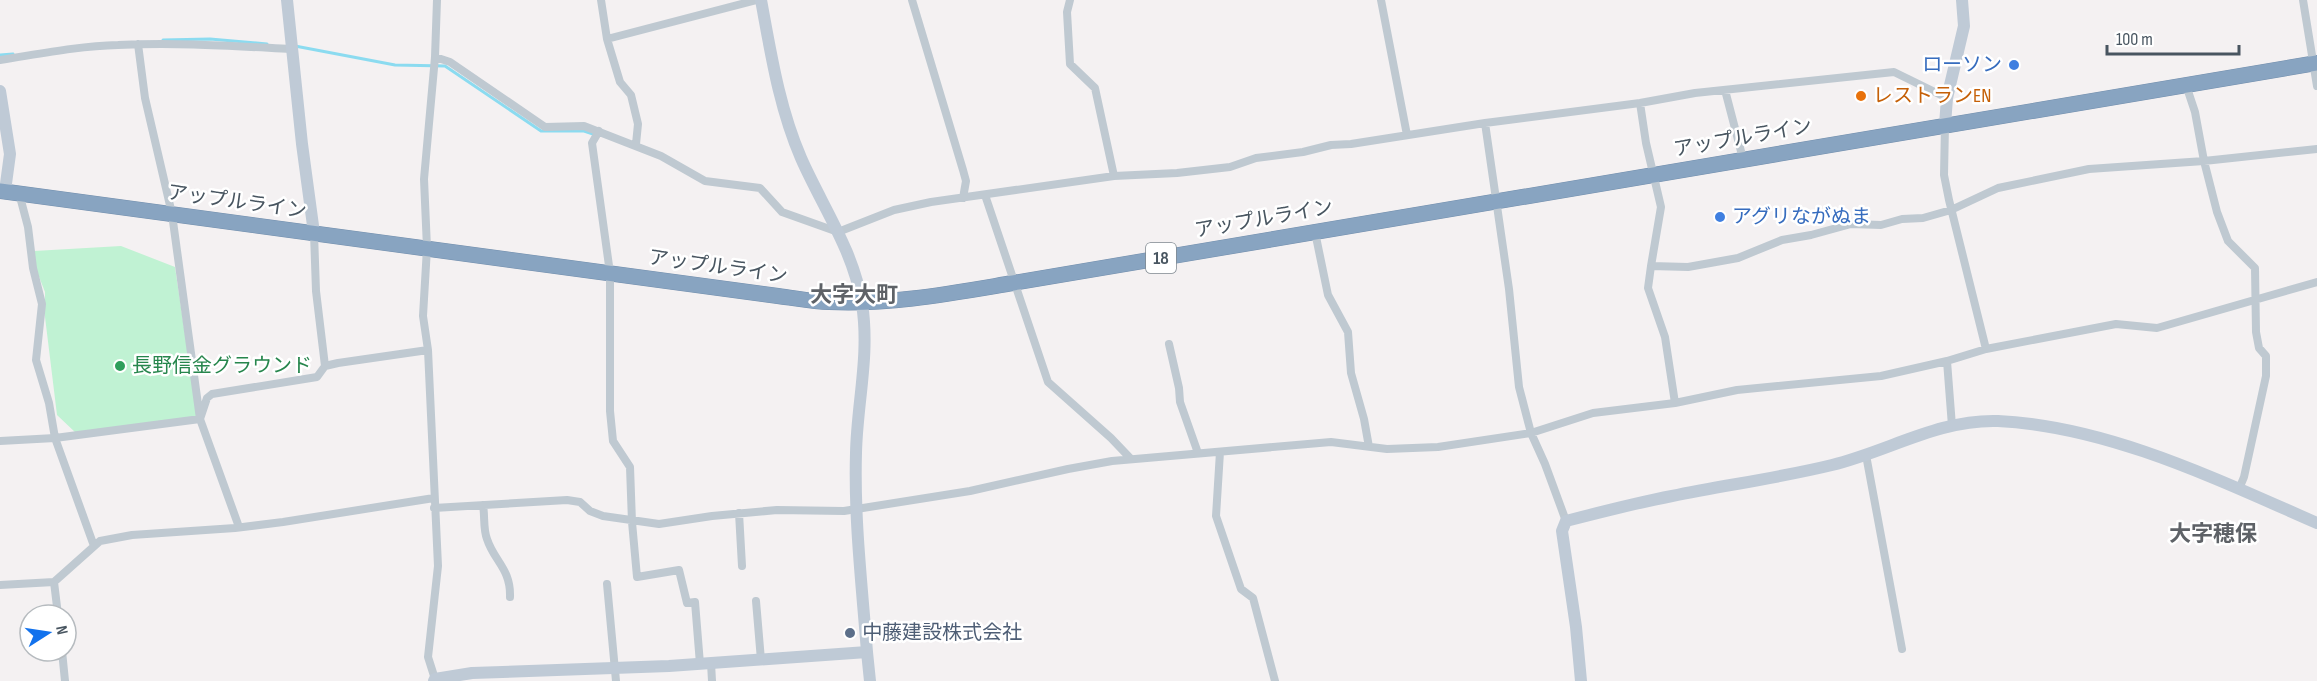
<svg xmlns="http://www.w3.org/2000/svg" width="2317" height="681" viewBox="0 0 2317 681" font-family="'Sofia Sans Condensed','Noto Sans JP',sans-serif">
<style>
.green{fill:#c0f2d3}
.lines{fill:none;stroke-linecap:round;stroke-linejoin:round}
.stream{stroke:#8bdbf0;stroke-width:3}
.highway-casing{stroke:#738fad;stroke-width:16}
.street{stroke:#bfc9d1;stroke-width:8}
.secondary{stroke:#bfcad6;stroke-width:12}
.highway{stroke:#88a4c1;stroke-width:15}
.shop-dot{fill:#3f7fe0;stroke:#fff;stroke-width:2}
.food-dot{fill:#e8710a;stroke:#fff;stroke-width:2}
.leisure-dot{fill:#2e9e5b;stroke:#fff;stroke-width:2}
.service-dot{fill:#5c6f8a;stroke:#fff;stroke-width:2}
.labels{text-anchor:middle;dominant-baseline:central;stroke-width:5;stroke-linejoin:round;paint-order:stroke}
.shield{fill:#fff;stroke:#7f8890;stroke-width:1.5}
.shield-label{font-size:18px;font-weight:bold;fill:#485560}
.shop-label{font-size:20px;fill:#366cbe;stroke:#fff;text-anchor:end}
.food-label{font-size:20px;fill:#c56008;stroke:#fff;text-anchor:start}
.street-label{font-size:20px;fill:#485560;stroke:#fff}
.leisure-label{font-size:20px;fill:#27864d;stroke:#fff;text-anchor:start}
.service-label{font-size:20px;fill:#4e5e75;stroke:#fff;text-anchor:start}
.quarter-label{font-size:22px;font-weight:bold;fill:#5e6267;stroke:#fff}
</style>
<rect width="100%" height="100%" fill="#f4f1f2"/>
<path class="green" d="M121,246L175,267L197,416L76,433L57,415L45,317V292L36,269L34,251Z"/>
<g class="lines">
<path class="stream" d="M163,40L210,39L267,44
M295,46L395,65L445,66L541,131H584L596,135
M0,55L13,54"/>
<g class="highway-casing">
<path id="highway" d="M0,191L778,296C795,298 812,302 829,302C891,305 953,293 1013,283L2317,63"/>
</g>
<path class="street" d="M601,0L607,39L620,82L631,95L638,124L636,144
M912,0L963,170L966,181L963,198
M1070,0L1067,12L1070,64L1095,88L1114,176
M1381,0L1407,135
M2303,0L2317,86
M607,39L757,0
M435,57L450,62L545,127L584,126L661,156L705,181L760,188L782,212L838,232L894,210L931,202L1114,176L1177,173L1230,167L1256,158L1303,152L1331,145L1351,144L1485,123L1640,103L1695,93L1894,72L1947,98
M0,60C39,54 78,46 118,45C176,42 233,46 291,49
M2186,85L2195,112L2204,161L2217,212L2228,241L2255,268L2256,332L2259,348L2266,356V376L2244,477L2239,489
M1725,90L1743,159
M1640,103L1646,143L1661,207L1651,266L1688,267L1738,258L1782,240L1811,235L1851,224L1881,225L1902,219L1923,218L1951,210L1998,188L2089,169L2204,161L2317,149
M1485,123L1509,289L1519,387L1531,433L1545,464L1566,521
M1945,125L1944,175L1949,200L1986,349
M599,131L592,143L610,273V411L613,441L630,467L632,522L637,577L679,570L687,603L695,602L700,664
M19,193L28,227L33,268L42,304L36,360L49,403L55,438L200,419L172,214L145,98L138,44
M985,195L1048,382L1111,438L1131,459
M1315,232L1328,295L1348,332L1351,373L1364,419L1369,447
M314,233L316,291L325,366
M1651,266L1648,288L1665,337L1675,403
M1169,344L1179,388L1180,402L1198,453
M1947,361L1952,426
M0,441L55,438L94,546
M1220,452L1216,516L1241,589L1253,598L1275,681
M1866,455L1902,649
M483,505C485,516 483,529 487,539C494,561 511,569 510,597
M434,508L567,500L580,502L590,511L603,516L659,524L712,516L777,510L844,511L970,491L1068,469L1112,461L1331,442L1387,449L1438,447L1531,433L1593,413L1675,403L1737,390L1881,376L1947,361L1986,349L2116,324L2157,328L2317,282
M739,513L742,566
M239,527L200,419L207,398L212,394L317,377L325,366L338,363L428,350
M54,582L58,615
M607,584L616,681
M0,585L54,582L100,541L132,535L235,528L283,522L434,498
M756,601L761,660
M62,651L65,681
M711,663L712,681
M435,679L428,657L438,566L428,350L423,316L427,248L424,179L435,57L437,0"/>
<path class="secondary" d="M287,0L302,144L314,233
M761,0C771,54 779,107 801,158C822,206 854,251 862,304C870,355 857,403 856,453C854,519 862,586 867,652
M0,91L10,154L5,191
M1945,125L1947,98L1964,26L1962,0
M434,681L435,679L472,673L669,666L867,652L870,681
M1581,681L1576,627L1562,531L1566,521C1601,512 1636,503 1672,496C1725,485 1779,478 1832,465C1889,451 1939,419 1998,421C2108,426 2218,480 2317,523"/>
<use href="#highway" class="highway"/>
</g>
<g class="shop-dot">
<circle cx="2014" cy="65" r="6"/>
<circle cx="1720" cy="217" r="6"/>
</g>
<circle class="food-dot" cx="1861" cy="96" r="6"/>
<circle class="leisure-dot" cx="120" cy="366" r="6"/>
<circle class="service-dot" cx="850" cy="633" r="6"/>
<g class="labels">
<rect class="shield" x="1146" y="243" width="30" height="30" rx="4.5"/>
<g class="shield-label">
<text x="1161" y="258">18</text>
</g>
<g class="shop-label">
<text x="2002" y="65">ローソン</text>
<text x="1732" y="217" text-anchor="start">アグリながぬま</text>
</g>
<g class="food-label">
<text x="1873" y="96">レストランEN</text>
</g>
<g class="street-label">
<text transform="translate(1743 138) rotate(-10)">アップルライン</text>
<text transform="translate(237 202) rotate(8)">アップルライン</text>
<text transform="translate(1264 219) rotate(-10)">アップルライン</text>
<text transform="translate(718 267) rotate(8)">アップルライン</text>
</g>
<g class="leisure-label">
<text x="132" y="366">長野信金グラウンド</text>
</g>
<g class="service-label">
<text x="862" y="633">中藤建設株式会社</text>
</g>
<g class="quarter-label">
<text x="854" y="295">大字大町</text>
<text x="2213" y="534">大字穂保</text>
</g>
</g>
<g transform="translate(48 633) rotate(78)"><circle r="28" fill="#ffffff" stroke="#b6bbbf" stroke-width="1.5"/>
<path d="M0-4.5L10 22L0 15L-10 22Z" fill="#1272ed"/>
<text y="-9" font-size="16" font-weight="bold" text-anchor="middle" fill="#485560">N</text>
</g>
<path d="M2107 45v9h132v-9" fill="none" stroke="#485560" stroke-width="3"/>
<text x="2116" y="45" font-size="18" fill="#485560" stroke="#ffffff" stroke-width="4.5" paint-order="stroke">100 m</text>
</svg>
